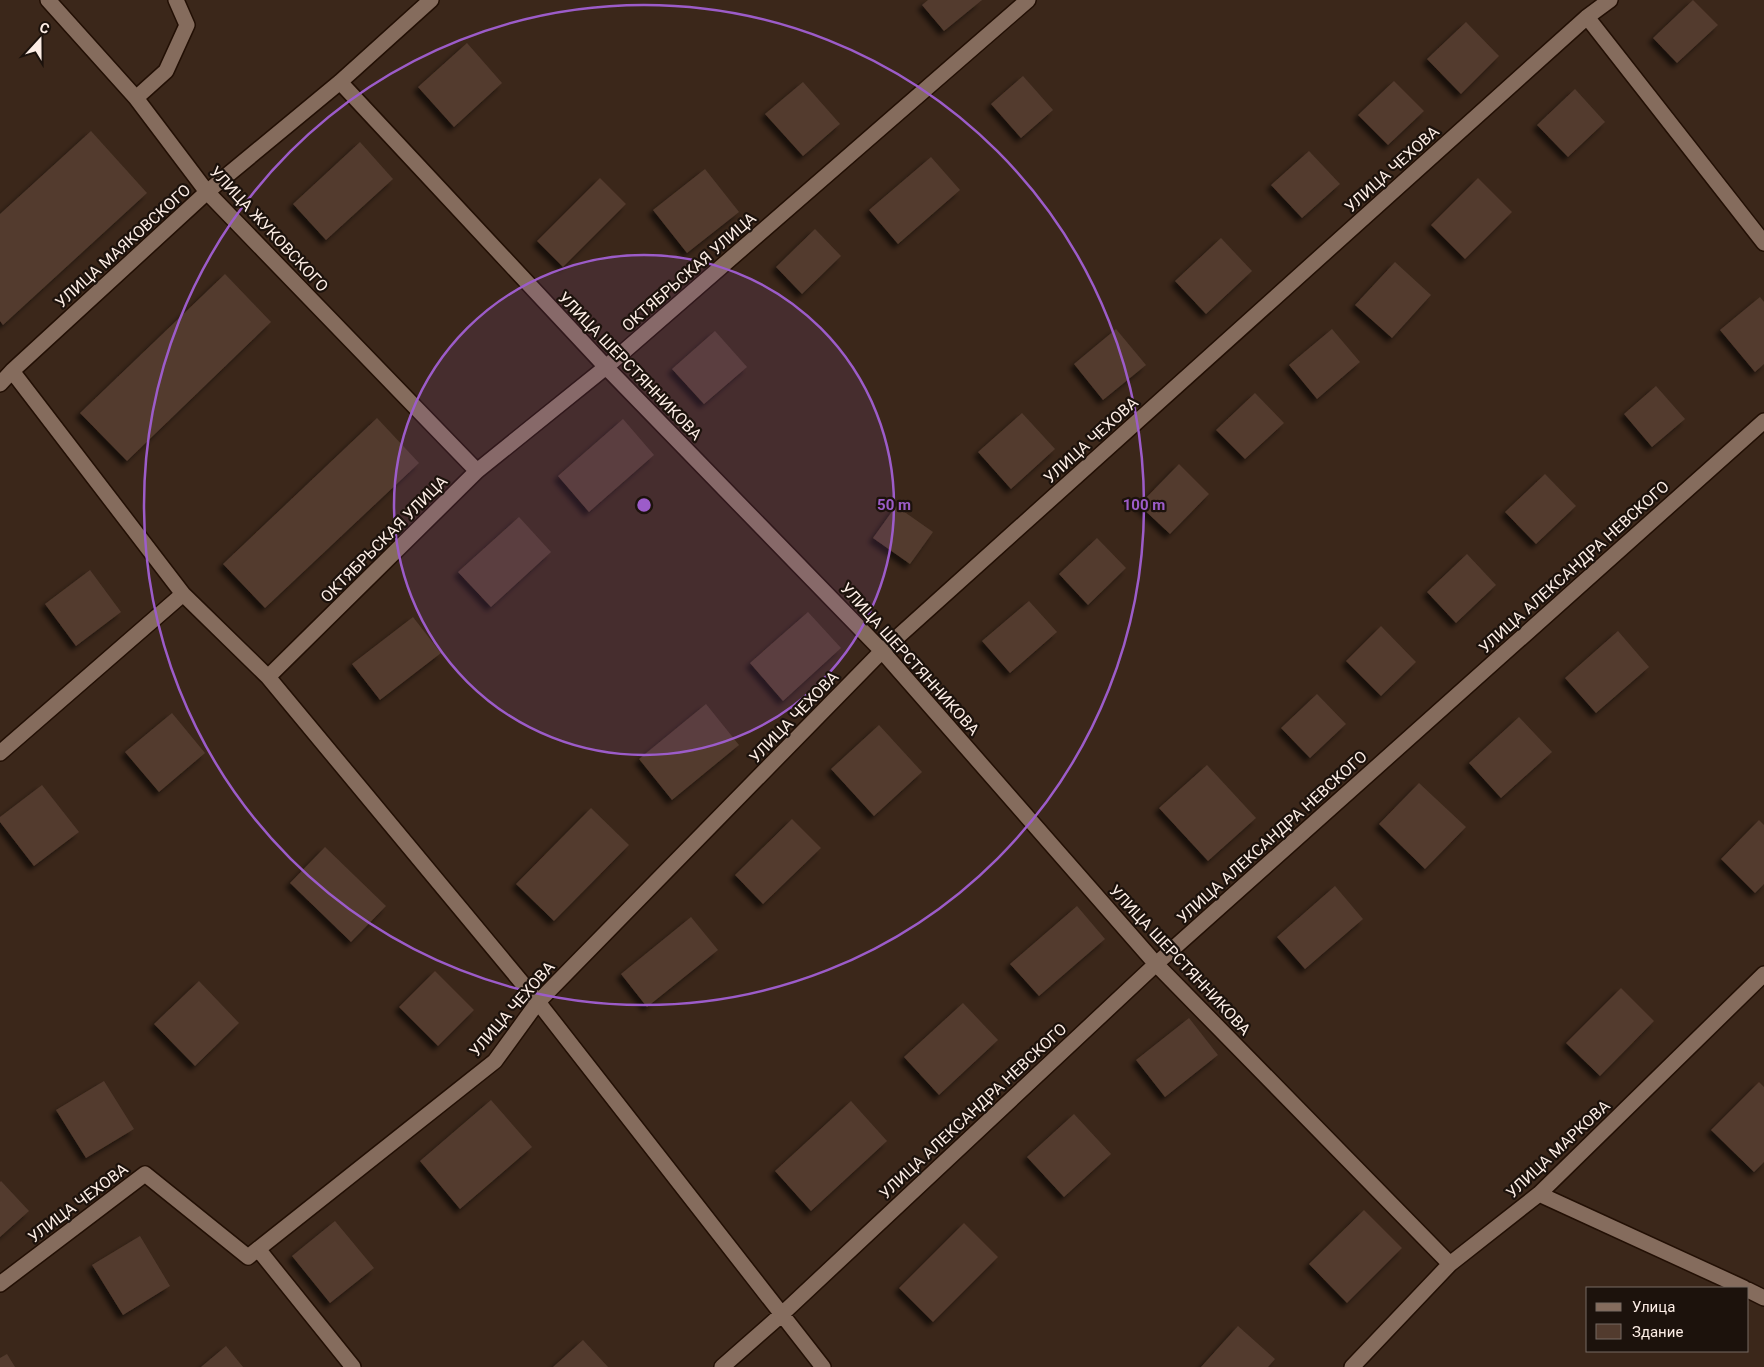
<svg xmlns="http://www.w3.org/2000/svg" width="1764" height="1367" viewBox="0 0 1764 1367" font-family="Roboto,sans-serif">
<style>
.building{fill:#523b2e;filter:url(#shadow)}
.lines{fill:none;stroke-linecap:round;stroke-linejoin:round}
.minor-casing{stroke:#220f04;stroke-width:18}
.minor{stroke:#856c5d;stroke-width:15}
.ring{fill:none;stroke:#9c5cc9;stroke-width:2.5}
.labels{text-anchor:middle;dominant-baseline:central;stroke-width:4.5;stroke-linejoin:round;paint-order:stroke}
.street-label{font-size:16px;fill:#fdeee6;stroke:#1c120c}
.centre{fill:#9c5cc9;stroke:#1c120c;stroke-width:2.5}
.ring-label{font-size:15px;text-anchor:middle;font-weight:bold;fill:#9c5cc9;stroke:#1c120c;stroke-width:4.5;stroke-linejoin:round;paint-order:stroke}
</style>
<defs>
<filter id="shadow"><feDropShadow dx="-4.5" dy="4.5" stdDeviation="2.5" flood-color="#0009"/></filter>
</defs>
<rect width="100%" height="100%" fill="#3b271a"/>
<path class="building" d="M928,0H982L944,31L922,5Z
M1693,0L1718,25L1677,63L1653,38Z
M1466,22L1499,56L1461,94L1427,59Z
M467,43L502,83L454,127L418,87Z
M1023,76L1053,110L1021,138L991,104Z
M1394,81L1424,111L1388,145L1358,115Z
M803,82L840,124L803,156L765,114Z
M1575,89L1605,122L1568,157L1537,125Z
M91,131L147,193L3,325L0,321V214Z
M360,142L393,179L326,240L293,204Z
M1309,151L1340,184L1302,218L1271,185Z
M931,157L960,190L898,244L869,210Z
M705,169L739,212L687,253L653,210Z
M600,178L626,204L563,267L537,241Z
M1478,178L1512,212L1465,259L1431,225Z
M815,229L841,256L802,294L776,267Z
M1221,238L1252,271L1206,314L1175,281Z
M1395,262L1431,295L1392,338L1355,305Z
M225,274L271,322L127,461L80,413Z
M1760,297L1764,302V364L1755,372L1720,330Z
M1116,329L1146,365L1103,400L1074,364Z
M1332,329L1360,362L1317,399L1289,365Z
M715,331L747,367L704,404L672,369Z
M1656,386L1685,419L1652,447L1624,414Z
M1255,393L1284,423L1245,459L1216,430Z
M1022,413L1055,449L1011,489L978,452Z
M377,418L419,463L265,608L223,564Z
M623,419L654,455L589,512L558,476Z
M1179,464L1209,494L1170,534L1139,505Z
M1545,474L1576,506L1536,544L1505,512Z
M896,506L933,532L910,564L873,538Z
M519,517L551,552L491,607L458,572Z
M1097,538L1126,568L1088,605L1059,574Z
M1467,554L1496,585L1456,623L1427,592Z
M90,570L121,612L76,646L45,604Z
M1029,601L1057,632L1010,673L982,641Z
M808,612L841,648L783,701L750,663Z
M413,617L441,653L380,700L352,664Z
M1381,626L1416,662L1381,696L1346,661Z
M1618,631L1649,667L1596,713L1565,678Z
M1317,694L1346,724L1310,758L1281,728Z
M706,704L739,745L672,800L639,759Z
M172,713L205,753L159,792L125,752Z
M1519,717L1552,752L1501,798L1469,763Z
M879,725L922,772L874,816L831,769Z
M1207,765L1256,818L1208,861L1159,808Z
M1419,783L1466,827L1425,869L1379,824Z
M42,785L79,832L34,866L0,822V817Z
M591,808L629,845L554,921L516,884Z
M792,819L821,848L763,904L735,875Z
M1759,820L1764,825V884L1755,893L1721,859Z
M325,847L386,906L351,942L290,883Z
M1335,886L1363,919L1305,969L1277,937Z
M1077,906L1105,939L1039,996L1010,964Z
M691,917L718,950L647,1007L621,974Z
M435,971L474,1010L438,1046L399,1007Z
M199,981L239,1023L195,1066L154,1024Z
M1621,988L1654,1021L1600,1076L1566,1043Z
M963,1003L998,1040L939,1095L904,1057Z
M1189,1018L1218,1055L1165,1097L1136,1060Z
M104,1081L134,1129L86,1158L56,1110Z
M1759,1082L1764,1087V1162L1754,1172L1711,1130Z
M491,1100L532,1147L460,1209L420,1161Z
M851,1101L887,1141L811,1211L775,1171Z
M1074,1114L1111,1154L1064,1197L1027,1157Z
M1,1181L29,1211L0,1237V1182Z
M1364,1210L1402,1248L1347,1303L1309,1264Z
M335,1221L374,1268L330,1303L292,1256Z
M964,1223L998,1257L933,1322L899,1288Z
M140,1236L170,1286L123,1315L92,1265Z
M1238,1326L1275,1359L1268,1367H1201Z
M583,1340L608,1367H553Z
M226,1346L243,1367H201Z
M7,1354L15,1367H0V1358Z"/>
<g class="lines">
<g class="minor-casing">
<path id="minor" d="M48,0L136,98L207,192L477,471
M1587,17L1764,243
M340,82L606,367L882,651L1156,964L1450,1264
M136,98L166,71L187,25L176,0
M12,371L183,594L268,677L538,1002L823,1367
M0,384L12,371L207,192L340,82L431,0
M268,677L477,471L606,367L1028,0
M0,753L183,594
M1539,1194L1744,1288
M258,1249L353,1367
M0,1284L145,1174L248,1257L495,1061L538,1002L882,651L1587,17L1610,0
M1748,1290L1764,1298
M722,1367L781,1315L1156,964L1764,421
M1352,1367L1450,1264L1539,1194L1764,974"/>
</g>
<use href="#minor" class="minor"/>
</g>
<circle cx="644" cy="505" r="250" fill="#9c5cc9" fill-opacity=".12"/>
<g class="ring">
<circle cx="644" cy="505" r="250"/>
<circle cx="644" cy="505" r="500"/>
</g>
<g class="labels">
<g class="street-label">
<text transform="translate(1392 169) rotate(-42)">УЛИЦА ЧЕХОВА</text>
<text transform="translate(269 229) rotate(47)">УЛИЦА ЖУКОВСКОГО</text>
<text transform="translate(123 246) rotate(-42)">УЛИЦА МАЯКОВСКОГО</text>
<text transform="translate(689 272) rotate(-41)">ОКТЯБРЬСКАЯ УЛИЦА</text>
<text transform="translate(630 366) rotate(46)">УЛИЦА ШЕРСТЯННИКОВА</text>
<text transform="translate(1091 440) rotate(-42)">УЛИЦА ЧЕХОВА</text>
<text transform="translate(384 539) rotate(-45)">ОКТЯБРЬСКАЯ УЛИЦА</text>
<text transform="translate(1574 567) rotate(-42)">УЛИЦА АЛЕКСАНДРА НЕВСКОГО</text>
<text transform="translate(910 659) rotate(48)">УЛИЦА ШЕРСТЯННИКОВА</text>
<text transform="translate(794 717) rotate(-46)">УЛИЦА ЧЕХОВА</text>
<text transform="translate(1272 837) rotate(-42)">УЛИЦА АЛЕКСАНДРА НЕВСКОГО</text>
<text transform="translate(1180 960) rotate(47)">УЛИЦА ШЕРСТЯННИКОВА</text>
<text transform="translate(512 1009) rotate(-49)">УЛИЦА ЧЕХОВА</text>
<text transform="translate(973 1111) rotate(-43)">УЛИЦА АЛЕКСАНДРА НЕВСКОГО</text>
<text transform="translate(1558 1149) rotate(-43)">УЛИЦА МАРКОВА</text>
<text transform="translate(78 1203) rotate(-37)">УЛИЦА ЧЕХОВА</text>
</g>
</g>
<circle cx="644" cy="505" r="8" class="centre"/>
<g class="ring-label">
<text x="894" y="510">50 m</text>
<text x="1144" y="510">100 m</text>
</g>
<rect x="1586" y="1287" width="162" height="65" fill="#1c120c" stroke="#766a63"/>
<rect x="1596" y="1303" width="25" height="8" fill="#856c5d" stroke="#766a63"/>
<text x="1632" y="1312" font-size="15" fill="#fdeee6">Улица</text>
<rect x="1596" y="1324" width="25" height="15" fill="#523b2e" stroke="#766a63"/>
<text x="1632" y="1337" font-size="15" fill="#fdeee6">Здание</text>
<g transform="translate(40 40) rotate(21)" stroke="#1c120c" stroke-width="4" paint-order="stroke">
<path d="M0-4L9 19L0 12L-9 19Z" fill="#fdeee6"/>
<text y="-8" font-size="14" font-weight="bold" text-anchor="middle" fill="#fdeee6">С</text>
</g>
</svg>
